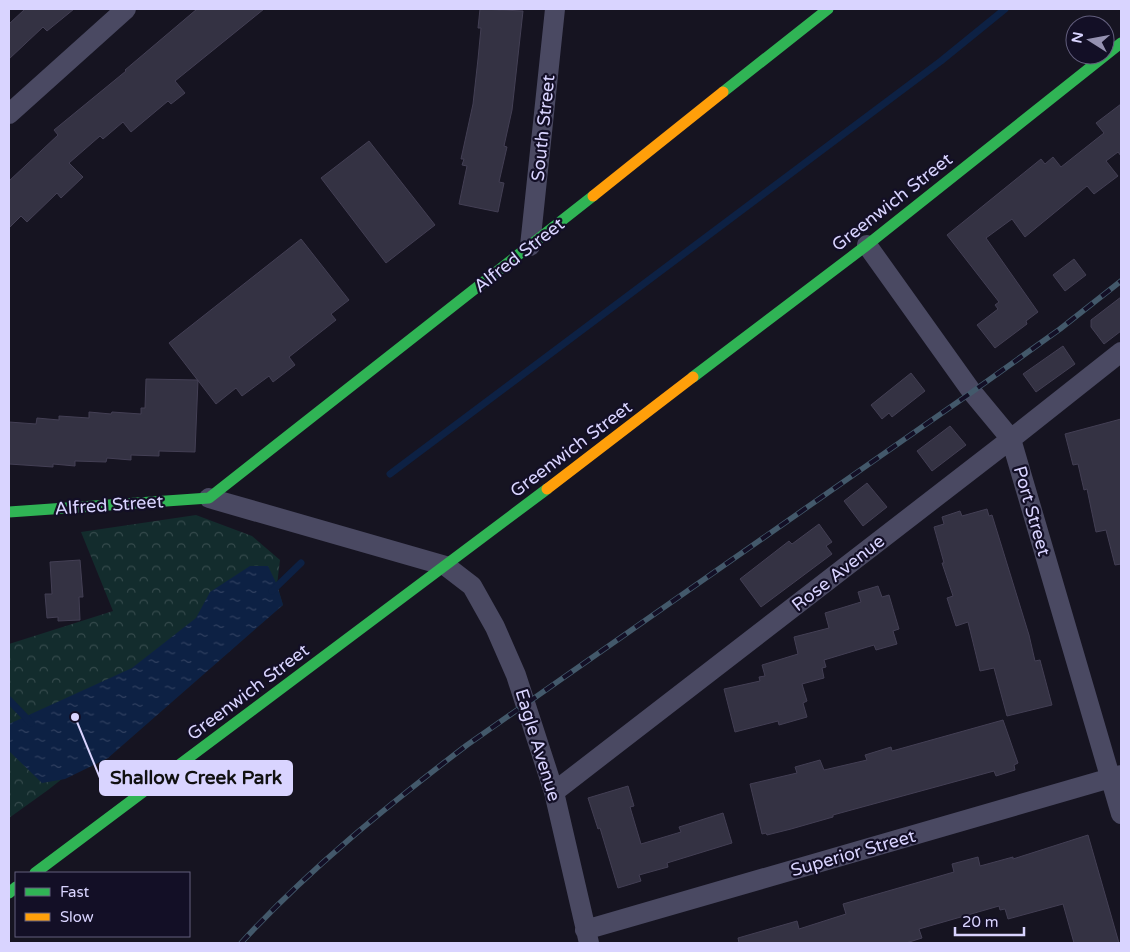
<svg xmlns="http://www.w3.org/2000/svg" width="1130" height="952" viewBox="0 0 1130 952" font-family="'Varela Round',sans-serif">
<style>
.park{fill:url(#park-crowns)}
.water{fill:url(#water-ripples)}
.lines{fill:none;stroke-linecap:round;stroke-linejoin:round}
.stream{stroke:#0d2144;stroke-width:7}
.building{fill:#343243;stroke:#433f54}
.street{stroke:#4a4962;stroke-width:20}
.fast{stroke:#30b455;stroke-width:11}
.slow{stroke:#ff9f0a;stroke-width:11}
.rail-casing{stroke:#43596b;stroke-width:5.5}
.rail{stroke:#130f26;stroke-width:4;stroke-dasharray:11;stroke-linecap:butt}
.labels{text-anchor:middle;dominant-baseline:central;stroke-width:4.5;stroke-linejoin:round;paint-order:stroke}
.street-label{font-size:18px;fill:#d9d4ff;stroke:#130f26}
.leader{fill:none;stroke:#d9d4ff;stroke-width:2}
.callout-dot{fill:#d9d4ff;stroke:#130f26;stroke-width:2}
.callout{fill:#d9d4ff;stroke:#d9d4ff;stroke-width:2}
.callout-label{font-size:19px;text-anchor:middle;font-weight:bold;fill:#111}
</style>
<defs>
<pattern id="park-crowns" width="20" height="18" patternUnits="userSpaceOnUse" patternTransform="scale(1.25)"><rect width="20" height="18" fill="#132c2d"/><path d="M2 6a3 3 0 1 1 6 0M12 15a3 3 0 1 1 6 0" fill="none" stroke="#354a4c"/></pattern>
<pattern id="water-ripples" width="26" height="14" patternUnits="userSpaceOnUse" patternTransform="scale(1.25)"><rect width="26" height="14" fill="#0d2144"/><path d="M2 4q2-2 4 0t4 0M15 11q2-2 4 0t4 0" fill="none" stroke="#304060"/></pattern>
</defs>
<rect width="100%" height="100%" fill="#161421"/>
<path class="park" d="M196,515L252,536L280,560L277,585L283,605L48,790L9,818V644L113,611L81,532Z"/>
<path class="water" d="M250,566H268L277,585L283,605L108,758L65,779L42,783L9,751V724L132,668L196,618L210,592Z"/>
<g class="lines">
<path class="stream" d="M390,474L941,61L1005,9
M272,591L301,563
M9,700L31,723"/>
</g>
<path class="building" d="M25,9H74L47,31L43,27L9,59V24Z
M197,9H264L175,81L185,93L171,104L168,101L131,132L123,122L103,139L100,136L69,163L83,177L61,198L57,193L27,222L21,216L9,228V181L58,135L54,130L126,71L125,70Z
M480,9L523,11L512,110L504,146L507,147L499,182L504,183L498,212L459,204L467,166L462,165L464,159H461L473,104L478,59L481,28H478Z
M1121,104V156L1118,152L1106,161L1118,176L1094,194L1087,186L1025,237L1012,219L986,238L1038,312L1026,321L1027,324L995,348L977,325L998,309L995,305L999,302L947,235L1041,159L1045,164L1053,157L1061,167L1104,133L1096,123Z
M369,141L435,225L386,263L321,178Z
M301,239L349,300L331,314L336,320L289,357L295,365L273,382L269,376L242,396L236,388L216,404L169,343Z
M1074,259L1086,275L1065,291L1053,275Z
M1121,297V331L1104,344L1091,327V320Z
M1063,346L1075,364L1036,392L1023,374Z
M911,373L925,391L892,417L889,413L882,419L871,405Z
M146,379L198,380L195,452L159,451V456L131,455V460L107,458L106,462L75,461V466L53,464V467L9,464V422L36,424L37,418L59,420V416L89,418V412L111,414L112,412L141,414V408H145Z
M1121,419V564L1115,565L1106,530L1096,532L1087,489L1084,490L1078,464L1073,465L1065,434Z
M950,426L966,445L932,471L917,451Z
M867,483L887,507L863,526L844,501Z
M987,509L989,516L992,515L1029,635L1035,661L1040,660L1052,705L1007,716L994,668L980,671L968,622L956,626L947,598L953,596L942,563H944L934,527L944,524L942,517L960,511L962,516Z
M819,524L832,542L826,546L832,554L761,607L740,579L789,541L792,544Z
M80,560L83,597H79L80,620L58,621V617L47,618L45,594H52L50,562Z
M878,586L882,597L889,595L899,629L893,631L897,644L876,650L874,645L824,660L826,667L822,668L824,678L802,684L807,701L803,703L807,717L779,725L778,721L735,732L724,689L760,681L759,677L765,676L762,665L798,654L794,637L829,628L825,613L861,602L858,592Z
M1003,720L1018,763L1014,765L1015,770L996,776L994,771L833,815V817L791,829L767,835L766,833L762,834L750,784L797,773L795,767L820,760L824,770L867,760L865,755L891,747L892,751Z
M628,786L634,806L630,807L641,844L681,832L679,827L723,813L732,843L667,863L668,867L639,875L641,881L618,888L600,828L598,829L588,798Z
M1088,835L1119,943H1074L1063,904L1008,919L1005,909L1000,910L999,906L919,929L922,938L906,943H739L738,938L797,921L799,929L846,914L843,904L954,872L952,864L978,857L980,866L1013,857V859Z"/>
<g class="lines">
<path class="street" d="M9,114L126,9
M867,245L972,392L1011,439L1121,814
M530,246L555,9
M209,498L446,566L472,586L495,627L516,675L554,792L589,943
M554,792L1011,439L1121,352
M585,930L1121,775"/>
<path class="fast" d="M723,92L828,9
M693,377L867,245L1121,43
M9,512L209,498L593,196
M35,873L547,489
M9,893L16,887"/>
<path class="slow" d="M593,196L723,92
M547,489L693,377"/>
<g class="rail-casing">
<path id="rail" d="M241,943C309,869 387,806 467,745L972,392L1060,329L1121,281"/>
</g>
<use href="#rail" class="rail"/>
</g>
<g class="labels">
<g class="street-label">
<text transform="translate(543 128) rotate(-84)">South Street</text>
<text transform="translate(892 202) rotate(-38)">Greenwich Street</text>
<text transform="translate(519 255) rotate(-38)">Alfred Street</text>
<text transform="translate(571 449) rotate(-37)">Greenwich Street</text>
<text transform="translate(109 505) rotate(-4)">Alfred Street</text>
<text transform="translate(1032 511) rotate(74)">Port Street</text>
<text transform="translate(838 573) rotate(-38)">Rose Avenue</text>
<text transform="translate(248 692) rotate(-37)">Greenwich Street</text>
<text transform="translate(538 745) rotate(73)">Eagle Avenue</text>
<text transform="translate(853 853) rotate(-16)">Superior Street</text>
</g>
</g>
<path class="leader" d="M75 717L100 778"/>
<circle class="callout-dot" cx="75" cy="717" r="5"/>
<rect class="callout" x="100" y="761" width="192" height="34" rx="5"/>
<g class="callout-label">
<text x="196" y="784">Shallow Creek Park</text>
</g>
<rect width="1130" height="952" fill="none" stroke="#d9d4ff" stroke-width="20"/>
<rect x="15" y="872" width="175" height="65" fill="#130f26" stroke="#625e7d"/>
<rect x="25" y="888" width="25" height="8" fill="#30b455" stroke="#625e7d"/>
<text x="60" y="897" font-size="15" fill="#d9d4ff">Fast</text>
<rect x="25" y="913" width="25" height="8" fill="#ff9f0a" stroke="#625e7d"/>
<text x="60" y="922" font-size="15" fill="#d9d4ff">Slow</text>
<g transform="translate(1090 40) rotate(281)"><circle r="24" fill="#130f26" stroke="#625e7d"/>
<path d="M0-4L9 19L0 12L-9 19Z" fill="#9591b1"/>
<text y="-8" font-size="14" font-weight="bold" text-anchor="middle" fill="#d9d4ff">N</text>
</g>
<path d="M955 927v8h69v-8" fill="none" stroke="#d9d4ff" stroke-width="2.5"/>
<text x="962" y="927" font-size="15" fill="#d9d4ff" stroke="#130f26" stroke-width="4" paint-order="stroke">20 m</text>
</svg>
